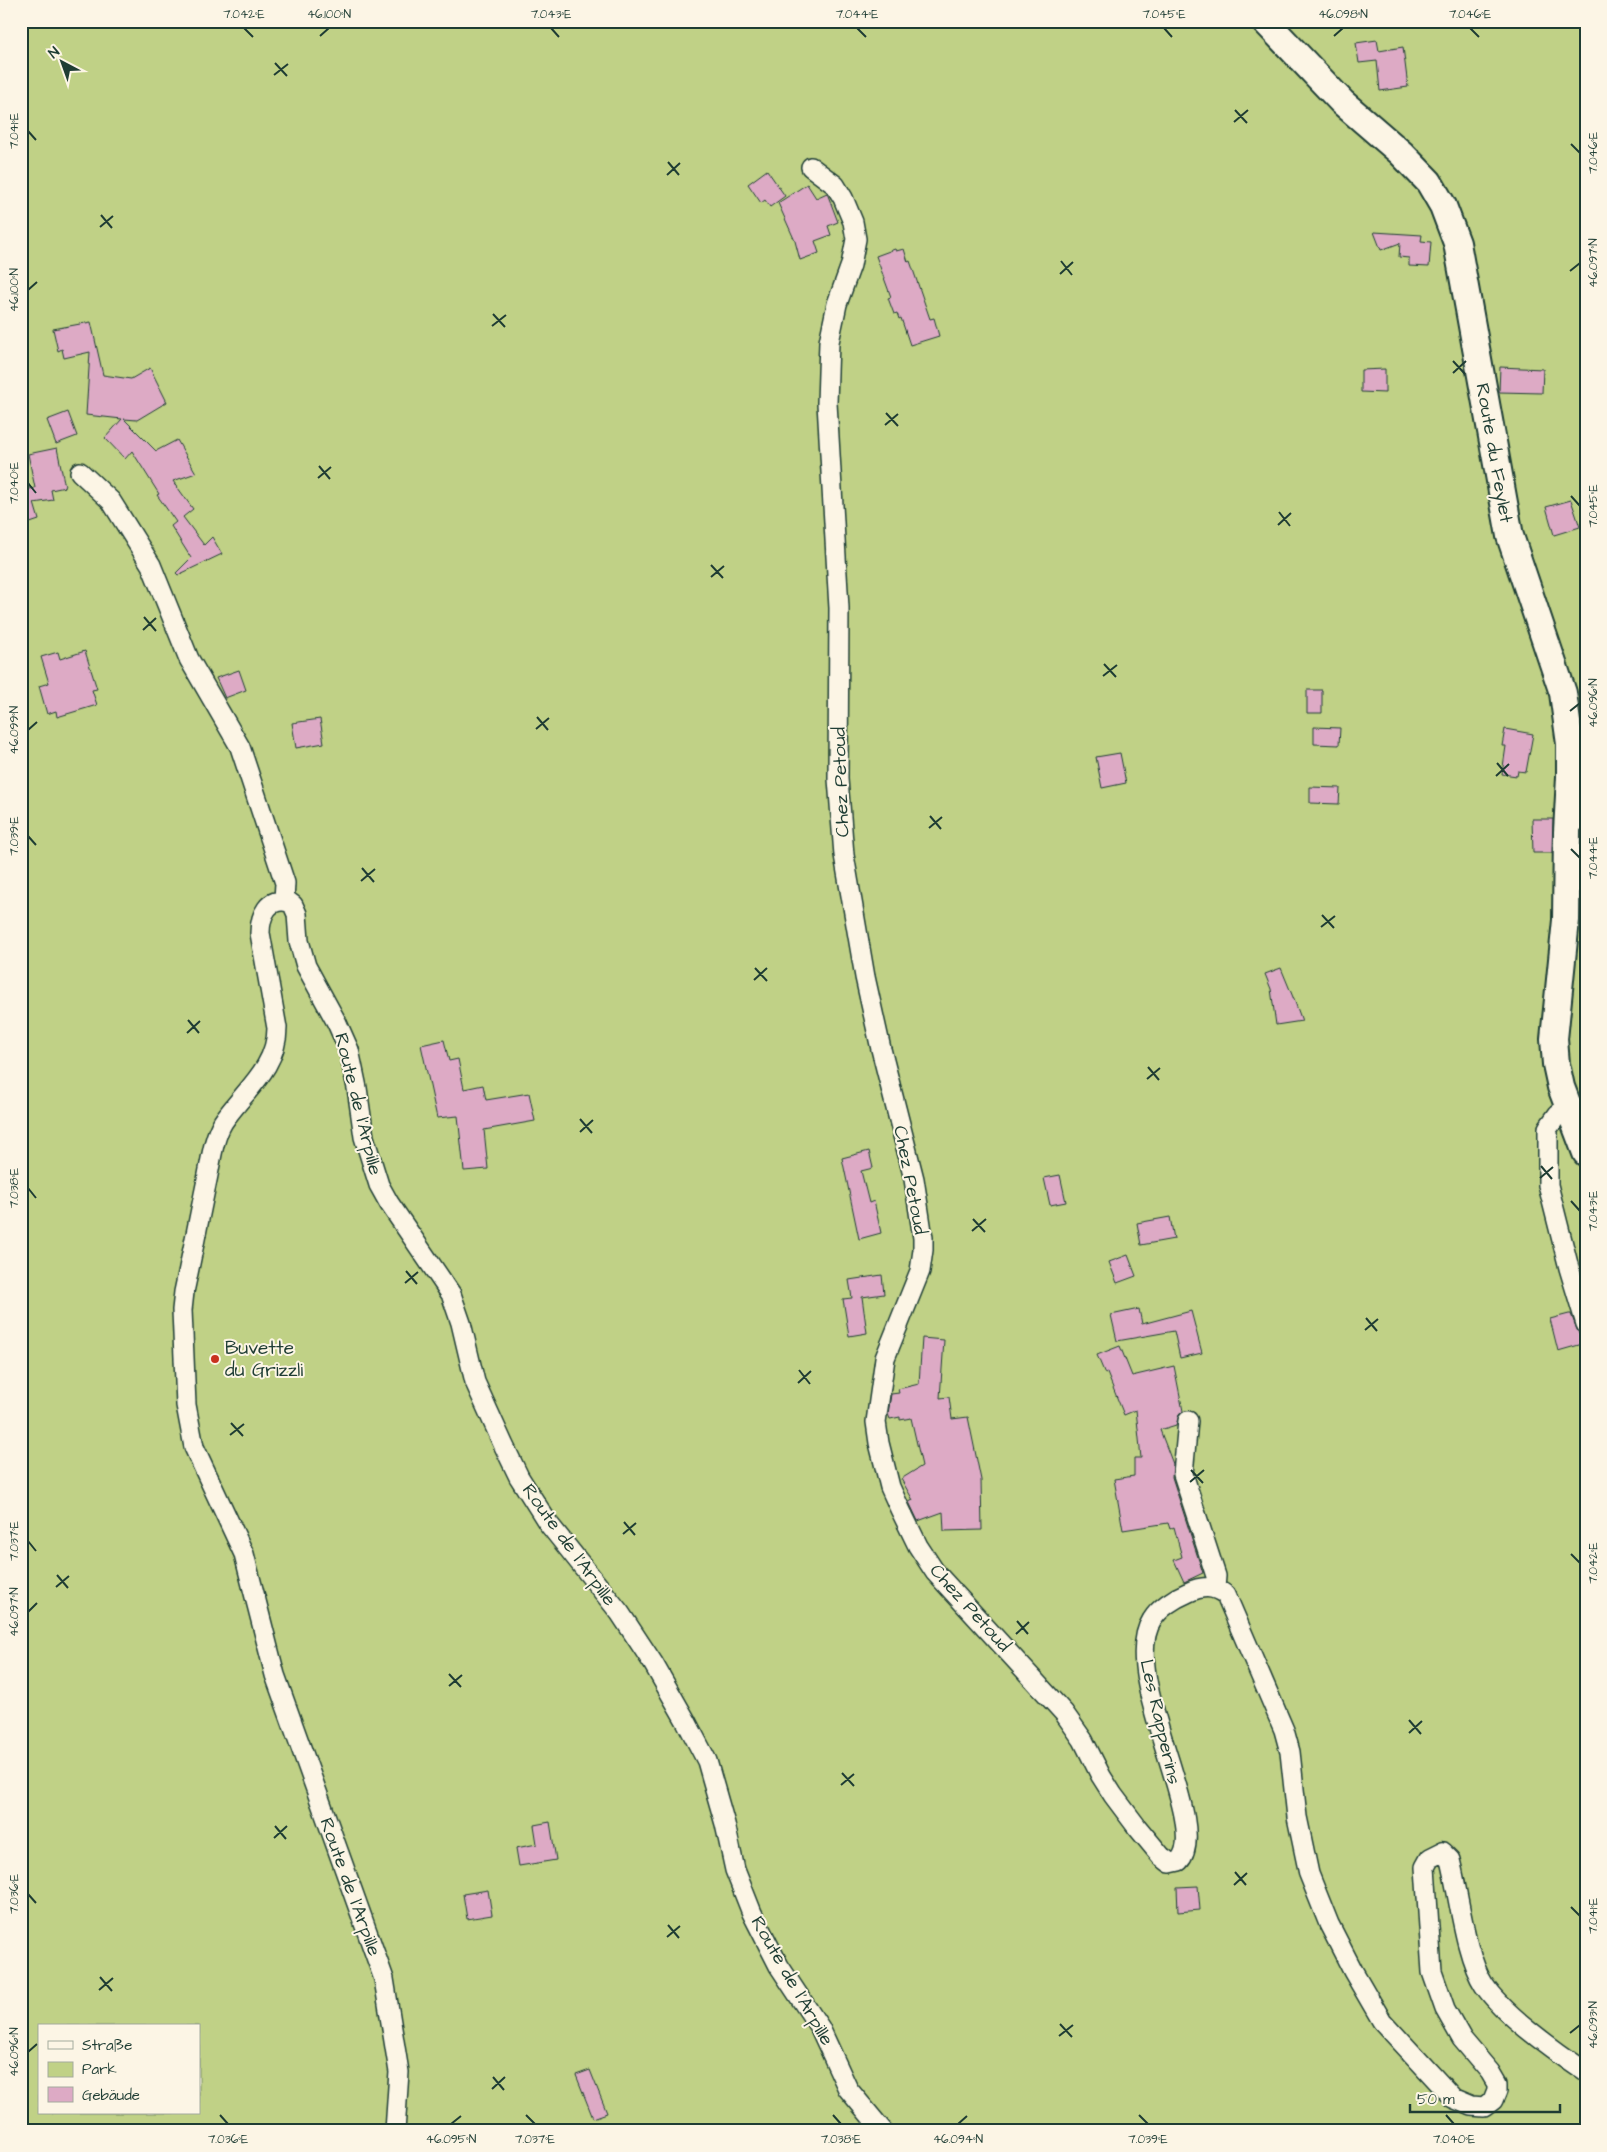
<svg xmlns="http://www.w3.org/2000/svg" width="1607" height="2152" viewBox="0 0 1607 2152" font-family="'Architects Daughter',sans-serif">
<style>
.green{fill:#c0d186;stroke:#70875d;fill-rule:evenodd}
.building{fill:#ddaac5;stroke:#1f3d34}
.lines{fill:none;stroke-linecap:round;stroke-linejoin:round}
.street-casing{stroke:#1f3d34;stroke-width:22}
.secondary-casing{stroke:#1f3d34;stroke-width:30}
.street{stroke:#fcf5e5;stroke-width:19}
.secondary{stroke:#fcf5e5;stroke-width:26}
.ticks{fill:none;stroke:#1f3d34;stroke-width:2}
.poi-dot{fill:#c8321e;stroke:#fcf5e5;stroke-width:2}
.labels{text-anchor:middle;dominant-baseline:central;stroke-width:4;stroke-linejoin:round;paint-order:stroke}
.street-label{font-size:19px;fill:#1f3d34;stroke:#fcf5e5}
.poi-label{font-size:19px;fill:#1f3d34;stroke:#fcf5e5;text-anchor:start}
.neatline{fill:none;stroke:#1f3d34;stroke-width:2}
.ticks-label{font-size:12px;text-anchor:middle;fill:#1f3d34}
</style>
<rect width="100%" height="100%" fill="#fcf5e5"/>
<filter id="ink" filterUnits="userSpaceOnUse"><feTurbulence type="fractalNoise" baseFrequency=".02" numOctaves="2"/><feDisplacementMap in="SourceGraphic" scale="10" xChannelSelector="R" yChannelSelector="G"/><feConvolveMatrix kernelMatrix="1 2 1 2 8 2 1 2 1" color-interpolation-filters="sRGB"/></filter>
<g filter="url(#ink)">
<path class="green" d="M21,21H1586V2131H21ZM39,2026H199V2113H39Z"/>
<path class="building" d="M1377,40L1379,51L1403,47L1408,87L1380,91L1377,61L1359,63L1356,43Z
M767,170L785,196L770,207L765,200L761,203L748,184Z
M807,184L816,198L827,193L838,222L828,226L831,235L815,241L819,253L800,260L795,241L778,203Z
M1374,232L1422,235L1421,241L1431,242L1429,267L1409,266V258L1399,257L1400,243L1381,250Z
M895,249L896,251L904,249L908,262L910,261L930,319L934,318L939,336L910,345L901,318L899,319L897,313L894,314L888,298L891,297L876,256Z
M91,322L103,375L131,379L150,368L167,402L137,420L124,419L156,451L177,440L196,473L173,481L193,509L183,517L204,545L212,537L222,554L178,575L176,573L191,558L171,526L176,522L157,495L159,494L132,451L125,459L105,438L122,419L86,415L90,352L64,358L62,349L58,351L53,329Z
M1500,367L1543,369L1542,393L1499,392Z
M1385,369V393L1361,392V370Z
M68,412L77,436L56,444L47,420Z
M57,448L65,487L51,490L53,500L34,503L39,520L21,526V474H24L30,489L35,488L28,454Z
M1571,500L1580,527L1554,535L1546,507Z
M85,651L97,689L92,690L97,705L57,717L56,711L47,714L39,686L49,683L41,657L58,652L60,659Z
M239,670L246,690L225,698L216,678Z
M1307,690H1322V713H1307Z
M320,719L324,743L296,748L292,723Z
M1314,727L1340,728L1339,745L1314,744Z
M1505,729L1533,734L1526,772L1518,771L1517,776L1502,774L1506,746H1502Z
M1120,753L1126,783L1102,788L1096,757Z
M1310,787L1340,788L1339,804L1310,803Z
M1532,819H1553L1552,853H1533Z
M1281,968L1295,1002L1302,1021L1276,1025L1271,989L1265,974Z
M444,1040L449,1061L458,1059L464,1089L483,1085L486,1100L529,1093L535,1121L484,1130L488,1169L464,1171L458,1116L437,1118L421,1045Z
M869,1151L873,1168L861,1171L869,1203L874,1201L881,1233L859,1239L842,1158Z
M1060,1175L1066,1202L1050,1205L1044,1178Z
M1170,1217L1174,1239L1141,1245L1137,1223Z
M1128,1255L1136,1276L1117,1283L1109,1262Z
M882,1275L884,1294L862,1297L867,1333L849,1336L843,1299L852,1298L849,1280Z
M1139,1309L1142,1324L1191,1311L1202,1353L1180,1358L1174,1331L1117,1341L1111,1315Z
M1569,1314H1571L1578,1332L1583,1335L1586,1343L1558,1351L1550,1319Z
M922,1338L944,1340L940,1398L949,1397L952,1419L968,1417L981,1480L982,1530L944,1531L943,1512L918,1521L909,1502L913,1500L901,1479L922,1466L911,1418L900,1420V1417L890,1419L888,1414L891,1394L899,1393L898,1389L919,1384Z
M1120,1346L1132,1376L1174,1366L1183,1411L1179,1415L1176,1425L1160,1430L1173,1464L1172,1477L1203,1573L1184,1582L1174,1560L1182,1557L1174,1527L1170,1529L1168,1523L1123,1530L1114,1479L1134,1476V1458H1141L1136,1410L1124,1415L1107,1373L1105,1374L1097,1355Z
M550,1822L556,1860L519,1866L516,1848L537,1844L534,1825Z
M1198,1886L1200,1910L1178,1912L1177,1887Z
M488,1890L492,1915L467,1919L463,1894Z
M590,2070L607,2113L593,2118L576,2075Z"/>
<g class="lines">
<g class="street-casing">
<path id="street" d="M811,167L835,185L843,198L853,222L856,239L851,265L837,304L829,342L827,403L839,608L838,779L844,855L865,977L881,1049L914,1179L923,1238V1250L920,1271L885,1358L876,1422L879,1443L890,1487L900,1509L918,1546L935,1572L1064,1713L1083,1740L1101,1776L1113,1795L1137,1827L1161,1856L1170,1863L1179,1861C1213,1826 1117,1675 1152,1620C1159,1608 1175,1598 1187,1593C1202,1586 1213,1585 1226,1595L1284,1730L1290,1752L1297,1817L1309,1874L1329,1924L1353,1971L1382,2021L1453,2098L1472,2106L1484,2107L1493,2100L1497,2090V2084L1490,2072L1462,2039L1445,2009L1432,1972L1425,1867L1430,1858L1442,1852L1450,1860C1459,1895 1465,1956 1484,1985C1503,2014 1556,2052 1586,2072
M80,472L111,501L151,565L189,659L240,747L285,883L284,900
M1577,821L1586,769
M1568,1107L1558,1114L1548,1128V1185L1569,1268L1586,1324
M1188,1421L1183,1474L1216,1576L1215,1588
M395,2131L399,2072L384,1979L275,1675L244,1554L194,1447L186,1405L182,1310L184,1292C192,1255 199,1218 207,1180C211,1161 213,1139 223,1122C244,1091 277,1068 277,1028L260,933C260,916 268,896 289,902L293,905L297,914L299,941L306,966L337,1023L349,1050L357,1088L364,1137L379,1185L389,1203L451,1294L461,1323L475,1382L504,1446L519,1477L548,1523L620,1613L653,1663L686,1721L707,1761L725,1824L735,1870L752,1913L779,1966L820,2028L848,2089L883,2131"/>
</g>
<g class="secondary-casing">
<path id="secondary" d="M1265,21L1342,102L1401,153L1429,182L1443,206L1457,243L1510,536L1563,693L1570,744V777L1567,832L1566,920L1554,1039L1556,1064L1561,1087L1586,1153"/>
</g>
<use href="#street" class="street"/>
<use href="#secondary" class="secondary"/>
</g>
</g>
<path class="ticks" d="M244,28L253,37M551,28L559,37M857,28L866,37M1164,28L1172,37M1470,28L1479,37M320,36L329,28M1334,36L1343,28M275,63L287,76M274,75L288,64M1235,110L1247,123M1234,122L1248,110M28,131L36,140M1571,144L1580,153M668,162L679,175M667,175L680,163M101,215L112,228M100,227L113,216M1061,261L1072,275M1570,271L1580,263M1060,274L1073,262M28,290L37,282M493,314L505,327M492,326L506,315M1453,361L1465,374M1453,373L1466,361M886,413L898,426M885,425L898,414M319,466L330,479M318,478L331,467M28,483L36,493M1571,496L1580,506M1279,512L1290,526M1278,525L1291,513M711,565L723,578M711,577L724,566M144,617L156,631M143,630L156,618M1104,664L1116,677M1103,676L1117,665M1570,711L1580,703M537,717L548,730M536,729L549,718M28,730L37,722M1497,763L1508,776M1496,776L1509,764M930,816L941,829M929,828L942,817M28,836L36,845M1571,849L1580,858M362,868L374,882M361,881L375,869M1322,915L1334,928M1321,927L1335,916M755,968L767,981M754,980L767,968M188,1020L199,1033M187,1033L200,1021M1148,1067L1159,1080M1147,1079L1160,1068M580,1119L592,1133M580,1132L593,1120M1541,1166L1552,1179M1540,1178L1553,1167M28,1188L36,1198M1571,1201L1580,1211M973,1219L985,1232M972,1231L986,1219M406,1271L417,1284M405,1283L418,1272M1366,1318L1377,1331M1365,1330L1378,1319M799,1370L810,1384M798,1383L811,1371M231,1423L243,1436M230,1435L244,1424M1191,1470L1203,1483M1190,1482L1204,1470M624,1522L635,1535M623,1534L636,1523M28,1541L36,1551M1571,1554L1580,1563M57,1575L68,1588M56,1587L69,1576M28,1612L37,1603M1017,1621L1028,1634M1016,1634L1029,1622M449,1674L461,1687M449,1686L462,1675M1409,1720L1421,1734M1409,1733L1422,1721M842,1773L854,1786M841,1785L854,1774M275,1826L286,1839M274,1838L287,1826M1235,1872L1246,1885M1234,1885L1247,1873M28,1894L36,1903M1571,1907L1580,1916M668,1925L679,1938M667,1937L680,1926M100,1977L112,1991M99,1990L113,1978M1060,2024L1072,2037M1570,2033L1580,2025M1059,2036L1073,2025M28,2052L37,2044M493,2077L504,2090M492,2089L505,2077M220,2115L228,2124M526,2115L535,2124M833,2115L841,2124M1139,2115L1148,2124M1446,2115L1454,2124M451,2124L461,2116M958,2124L967,2116"/>
<circle class="poi-dot" cx="215" cy="1359" r="5"/>
<g class="labels">
<g class="street-label">
<text transform="translate(1494 453) rotate(80)">Route du Feylet</text>
<text transform="translate(841 782) rotate(-92)">Chez Petoud</text>
<text transform="translate(358 1104) rotate(76)">Route de l'Arpille</text>
<text transform="translate(910 1180) rotate(79)">Chez Petoud</text>
<text transform="translate(569 1545) rotate(54)">Route de l'Arpille</text>
<text transform="translate(970 1608) rotate(48)">Chez Petoud</text>
<text transform="translate(1160 1722) rotate(77)">Les Rapperins</text>
<text transform="translate(350 1887) rotate(70)">Route de l'Arpille</text>
<text transform="translate(792 1981) rotate(60)">Route de l'Arpille</text>
</g>
<g class="poi-label">
<text x="225" y="1348">Buvette<tspan x="225" dy="22">du Grizzli</tspan></text>
</g>
</g>
<rect width="1607" height="2152" fill="none" stroke="#fcf5e5" stroke-width="55"/>
<rect x="38" y="2024" width="162" height="90" fill="#fcf5e5" stroke="#a4ab9e"/>
<rect x="48" y="2041" width="25" height="8" fill="#fcf5e5" stroke="#a4ab9e"/>
<text x="82" y="2050" font-size="15" fill="#1f3d34">Straße</text>
<rect x="48" y="2062" width="25" height="15" fill="#c0d186" stroke="#a4ab9e"/>
<text x="82" y="2074" font-size="15" fill="#1f3d34">Park</text>
<rect x="48" y="2087" width="25" height="15" fill="#ddaac5" stroke="#a4ab9e"/>
<text x="82" y="2100" font-size="15" fill="#1f3d34">Gebäude</text>
<g transform="translate(62 62) rotate(319)" stroke="#fcf5e5" stroke-width="4" paint-order="stroke">
<path d="M0-4L9 19L0 12L-9 19Z" fill="#1f3d34"/>
<text y="-8" font-size="14" font-weight="bold" text-anchor="middle" fill="#1f3d34">N</text>
</g>
<path d="M1410 2104v8h150v-8" fill="none" stroke="#1f3d34" stroke-width="2.5"/>
<text x="1417" y="2104" font-size="15" fill="#1f3d34" stroke="#fcf5e5" stroke-width="4" paint-order="stroke">50 m</text>
<rect x="28" y="28" width="1552" height="2096" class="neatline"/>
<g class="ticks-label">
<text x="244" y="18">7.042°E</text>
<text x="329" y="18">46.100°N</text>
<text x="551" y="18">7.043°E</text>
<text x="857" y="18">7.044°E</text>
<text x="1164" y="18">7.045°E</text>
<text x="1343" y="18">46.098°N</text>
<text x="1470" y="18">7.046°E</text>
<text transform="translate(14 131) rotate(-90)" y="4">7.041°E</text>
<text transform="translate(1593 153) rotate(-90)" y="4">7.046°E</text>
<text transform="translate(1593 263) rotate(-90)" y="4">46.097°N</text>
<text transform="translate(14 290) rotate(-90)" y="4">46.100°N</text>
<text transform="translate(14 483) rotate(-90)" y="4">7.040°E</text>
<text transform="translate(1593 506) rotate(-90)" y="4">7.045°E</text>
<text transform="translate(1593 703) rotate(-90)" y="4">46.096°N</text>
<text transform="translate(14 730) rotate(-90)" y="4">46.099°N</text>
<text transform="translate(14 836) rotate(-90)" y="4">7.039°E</text>
<text transform="translate(1593 858) rotate(-90)" y="4">7.044°E</text>
<text transform="translate(14 1188) rotate(-90)" y="4">7.038°E</text>
<text transform="translate(1593 1211) rotate(-90)" y="4">7.043°E</text>
<text transform="translate(14 1541) rotate(-90)" y="4">7.037°E</text>
<text transform="translate(1593 1563) rotate(-90)" y="4">7.042°E</text>
<text transform="translate(14 1612) rotate(-90)" y="4">46.097°N</text>
<text transform="translate(14 1894) rotate(-90)" y="4">7.036°E</text>
<text transform="translate(1593 1916) rotate(-90)" y="4">7.041°E</text>
<text transform="translate(1593 2025) rotate(-90)" y="4">46.093°N</text>
<text transform="translate(14 2052) rotate(-90)" y="4">46.096°N</text>
<text x="228" y="2143">7.036°E</text>
<text x="451" y="2143">46.095°N</text>
<text x="535" y="2143">7.037°E</text>
<text x="841" y="2143">7.038°E</text>
<text x="958" y="2143">46.094°N</text>
<text x="1148" y="2143">7.039°E</text>
<text x="1454" y="2143">7.040°E</text>
</g>
</svg>
